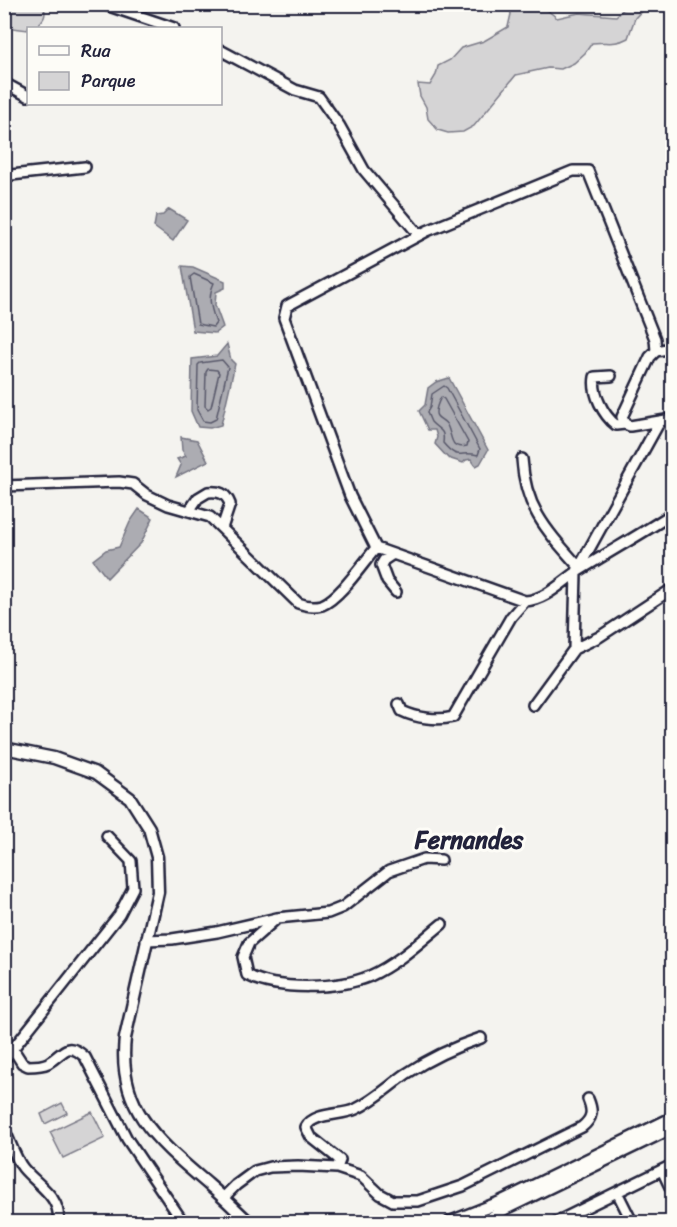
<svg xmlns="http://www.w3.org/2000/svg" width="677" height="1227" viewBox="0 0 677 1227" font-family="Sriracha,sans-serif">
<style>
.green{fill:#d5d4d5;stroke:#7c7b88;stroke-width:1.5}
.water{fill:#acacb2;stroke:#757582;stroke-width:1.5}
.lines{fill:none;stroke-linecap:round;stroke-linejoin:round}
.shore{stroke:#59596b;stroke-width:1.5}
.minor-casing{stroke:#22223b;stroke-width:14}
.major-casing{stroke:#22223b;stroke-width:15}
.minor{stroke:#fdfcf7;stroke-width:9}
.major{stroke:#fdfcf7;stroke-width:10}
.labels{text-anchor:middle;dominant-baseline:central;stroke-width:6;stroke-linejoin:round;paint-order:stroke}
.district-label{font-size:24px;font-weight:bold;fill:#22223b;stroke:#fdfcf7}
</style>
<rect width="100%" height="100%" fill="#f4f3ef"/>
<filter id="ink" filterUnits="userSpaceOnUse"><feTurbulence type="fractalNoise" baseFrequency=".0167" numOctaves="2"/><feDisplacementMap in="SourceGraphic" scale="12" xChannelSelector="R" yChannelSelector="G"/><feConvolveMatrix kernelMatrix="1 2 1 2 8 2 1 2 1" color-interpolation-filters="sRGB"/></filter>
<g filter="url(#ink)">
<path class="green" d="M5,4L43,5C48,16 43,20 35,28H28V30L5,27Z
M509,5H541L557,18L579,13L616,16L628,5H647L635,18L628,38C613,46 607,41 592,43L585,53L574,63L561,69L548,68L516,75L474,126L463,132L448,133L438,130L428,119L426,107L420,96L418,84L430,85L436,75L438,66L450,60L461,48L484,41L508,27L511,14Z
M62,1103L67,1113L45,1124L41,1114Z
M92,1112L105,1138L63,1158L50,1132Z"/>
<path class="water" d="M169,209L187,220L173,241L154,227L156,216L163,215Z
M182,266L193,267L225,281V288L216,292L215,305L223,327L215,333L193,331Z
M227,344L231,360L235,364L221,425L210,428L198,427L191,411L192,359L217,356Z
M449,378L488,450L480,464L476,466L471,459L466,460L463,463L448,458L435,444L437,437L435,430H428L419,411L425,405L428,388L436,382Z
M181,437L197,440L208,461L176,477L181,465L177,459L186,456L182,450Z
M139,509L153,518L141,543L107,578L93,560L106,550L119,547L130,522Z"/>
<g class="lines">
<path class="shore" d="M194,274L214,283C207,298 211,308 216,323L213,327L198,324L190,277Z
M222,360L228,367L216,419L210,422L203,421L197,410L198,365L200,363Z
M208,369L217,370L219,373L211,407L208,409L205,406L206,372Z
M444,386L447,388L480,449L478,455C459,450 459,462 443,443C445,428 439,431 431,422C431,422 427,413 427,412L430,407L432,394Z
M441,397L444,399L468,442L467,446C449,450 453,437 447,425C445,421 439,419 437,416C434,412 439,401 441,397Z"/>
<g class="minor-casing">
<path id="minor" d="M103,4L174,28
M220,50L295,90L319,97L339,125L364,170L419,235
M4,83L28,96
M4,178L11,175L85,167
M656,351L672,348
M611,376L595,377C592,393 603,415 616,425L625,424
M672,419L630,426L625,424L622,417L650,357L656,351L655,339L588,171H573L427,231L287,306L284,318L350,496L376,548L525,601C545,600 561,583 577,572C609,552 641,534 672,514
M522,459C525,509 547,531 579,567
M4,486L119,482L133,484L147,495L168,505L210,517L298,603C306,606 314,607 322,605C340,598 363,563 376,548
M189,511L198,498L208,492C219,491 226,493 230,504L222,528
M393,554L384,560L381,565L387,581L396,592
M574,649L576,573L660,421
M399,704L402,711C416,718 438,721 453,717L511,617L525,601
M533,705L574,649L599,637L672,589
M275,920L249,943L243,957L247,975C277,991 339,989 370,976C397,964 420,942 442,924
M146,940L172,939L217,932L277,918L328,913L343,907L389,871L424,859L441,860
M13,1049L22,1063L28,1066C35,1066 42,1066 48,1063C65,1053 66,1040 85,1057L127,1139L183,1222
M4,1060L119,915L133,888L131,861L107,836
M4,1129C10,1141 15,1158 23,1168C37,1185 62,1197 58,1222
M337,1168L340,1160L311,1137L306,1127C314,1112 341,1116 356,1109C375,1100 389,1086 406,1074C430,1058 454,1047 481,1038
M662,1170L672,1191
M617,1192L632,1222
M224,1197L236,1185L255,1171L270,1167L298,1166L337,1168L361,1176L380,1194L393,1201H418L463,1186L582,1127C593,1118 593,1111 588,1099
M556,1222L672,1165"/>
</g>
<g class="major-casing">
<path id="major" d="M4,748L54,758L96,773L130,798L149,828L157,857L158,892L125,1038C117,1110 159,1142 209,1185C223,1197 236,1210 249,1222
M450,1222L498,1203L672,1118
M484,1222L505,1209L672,1128"/>
</g>
<use href="#minor" class="minor"/>
<use href="#major" class="major"/>
</g>
</g>
<g class="labels">
<g class="district-label">
<text x="469" y="840">Fernandes</text>
</g>
</g>
<rect width="677" height="1227" fill="none" stroke="#fdfcf7" stroke-width="24"/>
<rect x="12" y="12" width="653" height="1203" fill="none" stroke="#22223b" stroke-width="2" filter="url(#ink)"/>
<rect x="27" y="27" width="195" height="78" fill="#fdfcf7" stroke="#a5a5ac" stroke-width="1.5"/>
<rect x="39" y="46" width="30" height="9" fill="#fdfcf7" stroke="#a5a5ac" stroke-width="1.5"/>
<text x="81" y="57" font-size="18" fill="#22223b">Rua</text>
<rect x="39" y="72" width="30" height="18" fill="#d5d4d5" stroke="#a5a5ac" stroke-width="1.5"/>
<text x="81" y="87" font-size="18" fill="#22223b">Parque</text>
</svg>
